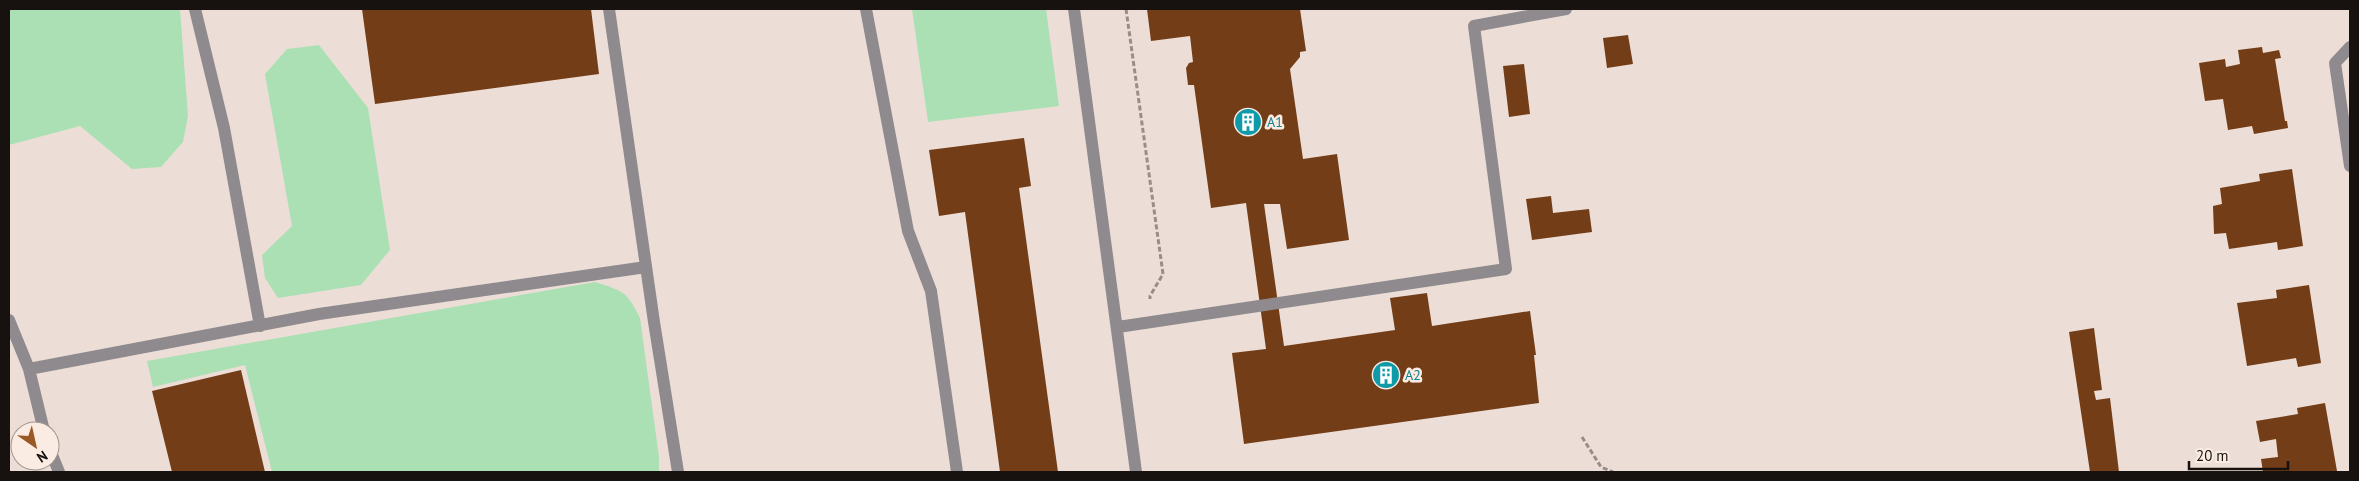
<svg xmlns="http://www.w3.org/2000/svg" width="2359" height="481" viewBox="0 0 2359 481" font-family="'PT Sans',sans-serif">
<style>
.green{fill:#abe0b5}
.building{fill:#733d18}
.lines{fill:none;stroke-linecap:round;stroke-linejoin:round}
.path{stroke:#988e88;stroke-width:3;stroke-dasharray:5 2.5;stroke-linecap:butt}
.lane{stroke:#8f8a8e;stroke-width:12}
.street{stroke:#8f8a8e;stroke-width:12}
.labels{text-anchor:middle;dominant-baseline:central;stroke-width:5;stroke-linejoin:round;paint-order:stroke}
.culture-label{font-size:14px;fill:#0d838f;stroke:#faebe3;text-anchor:start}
</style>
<rect width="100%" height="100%" fill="#ecded6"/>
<path class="green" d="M9,9H180L188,116L183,142L161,167L132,169L80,126L9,145Z
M912,9H1046L1059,106L928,122Z
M319,45L368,108L390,250L361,285L278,298L265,278L262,255L292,226L265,74L287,49Z
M595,282C623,291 627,291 640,318L659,457V472H272L245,365L153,387L147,361Z"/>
<path class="building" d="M362,9H591L599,74L375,104Z
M1147,9H1300L1306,51L1300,52V57L1290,69L1303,159L1337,154L1349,240L1287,249L1280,204H1264L1284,346L1395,330L1390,298L1427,293L1432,326L1530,311L1536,355H1534L1539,403L1244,444L1232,353L1266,349L1246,203L1211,208L1194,85H1188L1186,68L1189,63L1193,62L1190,36L1151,41Z
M1628,35L1633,64L1607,68L1603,38Z
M2262,47L2263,53L2279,50L2281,58L2275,59L2285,121H2287L2288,128L2254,134L2252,126L2228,130L2223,99L2205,101L2199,63L2225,59L2226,67L2240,64L2238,50Z
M1524,64L1530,114L1509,117L1503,66Z
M1024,138L1031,186L1019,188L1058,472H1000L965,212L939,216L929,150Z
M2292,169L2303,246L2278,250L2277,242L2229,249L2226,233L2214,234L2213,206L2222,204L2220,188L2260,181L2259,174Z
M1551,196L1553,213L1589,209L1592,232L1532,240L1526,199Z
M2309,285L2321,363L2298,367L2296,358L2247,366L2237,303L2277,298L2276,290Z
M2094,328L2102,390L2094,391L2096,400L2110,398L2119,472H2090L2069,332Z
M241,370L265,472H172L152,391Z
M2325,403L2337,471L2263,472L2261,459L2278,457L2276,439L2260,442L2256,421L2298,414L2297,408Z"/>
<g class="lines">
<path class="path" d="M1126,9L1163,274L1150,296V299
M1582,437L1601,467L1613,472"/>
<path class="lane" d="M195,9L224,128L260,326
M609,9L654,322L678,472
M866,9L908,231L931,291L957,472
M1074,9L1136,472
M9,320L29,369L44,431
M1118,327L1506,269L1474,26L1566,9
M29,369L319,314L646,267
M50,450L59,472"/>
<path class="street" d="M2350,47L2335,63L2350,166"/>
</g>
<defs>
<g id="building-disc" transform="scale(1.4375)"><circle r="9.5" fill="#0f9aa8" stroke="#faebe3"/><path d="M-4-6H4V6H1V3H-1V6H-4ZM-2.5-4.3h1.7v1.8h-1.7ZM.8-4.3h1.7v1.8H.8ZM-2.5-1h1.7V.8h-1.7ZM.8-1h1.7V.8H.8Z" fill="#fff"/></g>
</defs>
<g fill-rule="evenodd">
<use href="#building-disc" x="1248" y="122"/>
<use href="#building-disc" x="1386" y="375"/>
</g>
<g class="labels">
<g class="culture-label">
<text x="1267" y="122">A1</text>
<text x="1405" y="375">A2</text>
</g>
</g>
<rect width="2359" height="481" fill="none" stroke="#17120f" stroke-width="20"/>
<g transform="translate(35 446) rotate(146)"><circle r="24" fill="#faebe3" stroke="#9f948e"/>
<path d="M0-4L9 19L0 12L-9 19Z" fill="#9a5825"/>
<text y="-8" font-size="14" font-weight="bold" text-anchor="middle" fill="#17120f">N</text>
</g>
<path d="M2189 461v8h99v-8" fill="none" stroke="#17120f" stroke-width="2.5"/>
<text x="2196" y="461" font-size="15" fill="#17120f" stroke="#faebe3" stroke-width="4" paint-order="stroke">20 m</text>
</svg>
